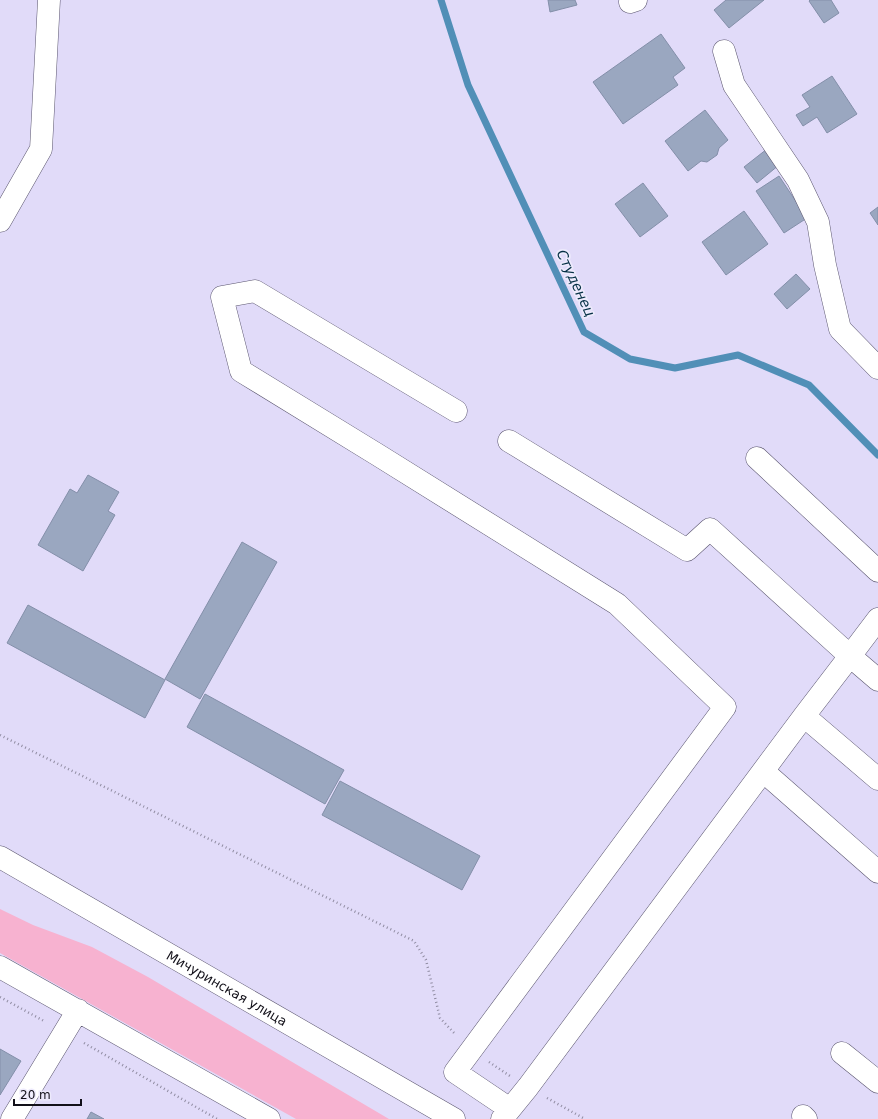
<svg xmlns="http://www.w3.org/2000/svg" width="878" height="1119" viewBox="0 0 878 1119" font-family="'DejaVu Sans',sans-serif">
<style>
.green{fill:#f7b2d0}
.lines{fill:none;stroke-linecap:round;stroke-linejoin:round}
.stream{stroke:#518fb7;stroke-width:7}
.building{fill:#9aa7c0;stroke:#838fa9}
.minor-casing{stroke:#5b566f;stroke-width:23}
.major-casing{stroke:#5b566f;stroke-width:23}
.path{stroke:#918da3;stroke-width:2.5;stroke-dasharray:1 3;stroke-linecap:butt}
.minor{stroke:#fff;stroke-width:22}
.major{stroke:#fff;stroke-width:22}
.labels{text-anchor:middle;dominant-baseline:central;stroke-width:3.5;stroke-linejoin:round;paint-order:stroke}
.street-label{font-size:13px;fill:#121019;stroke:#edeafc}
.water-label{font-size:14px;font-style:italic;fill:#052f44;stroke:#edeafc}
</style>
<rect width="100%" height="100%" fill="#e1dbf9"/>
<path class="green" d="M0,909L33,925L92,947L148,977L389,1119H296L0,953Z"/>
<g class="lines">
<path class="stream" d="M441,0L468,85L584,332L630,359L675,368L738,355L809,385L878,455"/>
</g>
<path class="building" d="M548,0H575L577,5L550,12Z
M726,0H764L729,28L714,10Z
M810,0H831L839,13L824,23L809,1Z
M661,34L685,68L673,77L678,85L623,124L593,82Z
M832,76L857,114L827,133L817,117L803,126L796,115L810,107L802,95Z
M705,110L728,140L719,148L717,155L707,162L701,161L688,171L665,141Z
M767,149L779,165L757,183L744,167Z
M779,176L807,218L784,233L756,191Z
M643,183L668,216L640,237L615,204Z
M878,207V225L870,213Z
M744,211L768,244L726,275L702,242Z
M796,274L810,289L787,309L774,294Z
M88,475L119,492L108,511L115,515L83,571L38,545L70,489L77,493Z
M242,542L277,562L200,699L165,679Z
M28,605L165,680L145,718L7,643Z
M205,694L344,770L325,804L187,727Z
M340,781L480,856L462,890L322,815Z
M0,1049L21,1061L0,1095Z
M91,1112L104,1119H87Z"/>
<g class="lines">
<g class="minor-casing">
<path id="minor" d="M630,2L636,0
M724,51L734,85L798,180L818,222L825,265L840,329L878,368
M0,221L41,149L49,0
M456,411L255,291L222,297L241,371L378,455L617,604L725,707L455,1072L510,1109
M757,458L878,571
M878,619L850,656L878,680
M804,716L878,779
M763,771L878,872
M0,967L269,1119
M842,1053L878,1082
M803,1116L806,1119
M12,1119L78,1010
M502,1119L528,1087L804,716L850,656L710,529L687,550L509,441"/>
</g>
<g class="major-casing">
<g id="major">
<path id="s1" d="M0,857L454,1119"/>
</g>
</g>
<path class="path" d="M0,735L414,941L426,960L440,1018L456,1035
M0,997L44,1021
M84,1043L217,1119
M489,1062L510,1076
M547,1098L585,1119"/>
<use href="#minor" class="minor"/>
<use href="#major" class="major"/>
</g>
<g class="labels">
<g class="street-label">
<text stroke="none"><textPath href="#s1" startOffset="262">Мичуринская улица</textPath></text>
</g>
<g class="water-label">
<text transform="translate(576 283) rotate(65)">Студенец</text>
</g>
</g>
<path d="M14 1099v6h67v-6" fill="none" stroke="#121019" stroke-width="2"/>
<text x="20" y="1099" font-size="12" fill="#121019" stroke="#edeafc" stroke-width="3" paint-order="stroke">20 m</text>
</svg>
